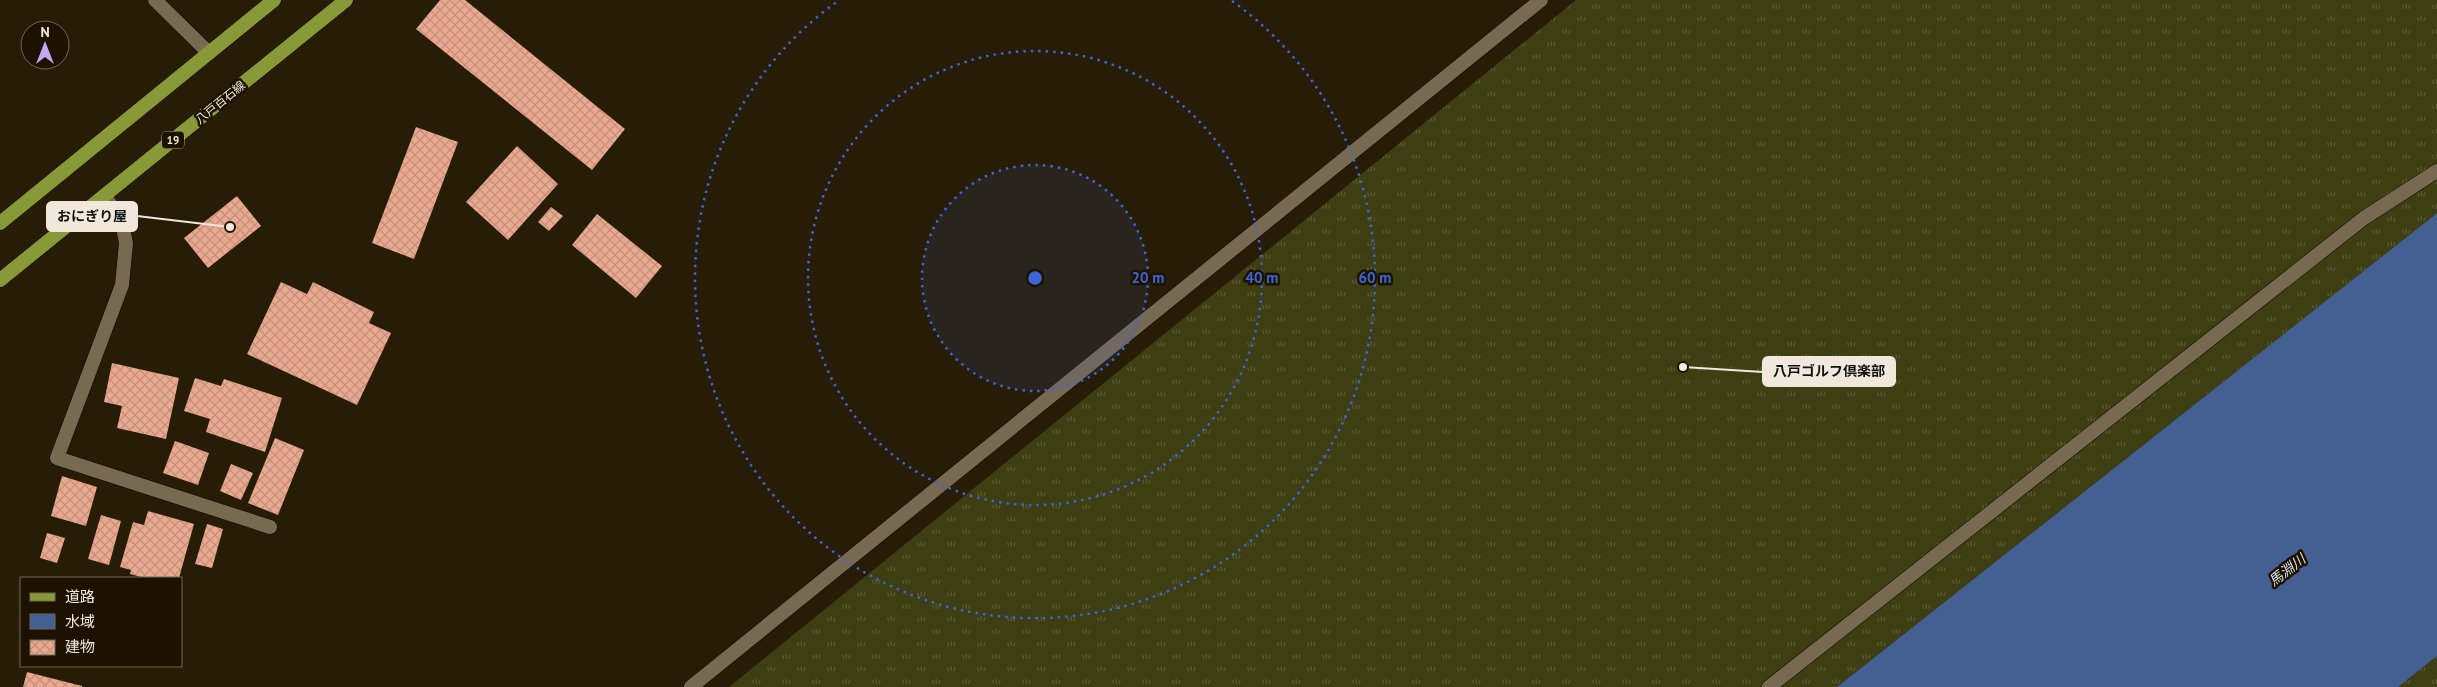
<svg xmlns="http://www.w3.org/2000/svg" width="2437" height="687" viewBox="0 0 2437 687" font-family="'PT Sans','Noto Sans JP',sans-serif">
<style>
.grass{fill:url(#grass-tufts)}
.water{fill:#445f91}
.building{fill:url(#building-cross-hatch)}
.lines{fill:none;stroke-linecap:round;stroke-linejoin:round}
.service-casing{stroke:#0f0600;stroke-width:15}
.minor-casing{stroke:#0f0600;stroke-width:15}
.primary-casing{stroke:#0f0600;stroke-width:15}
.service{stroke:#786a51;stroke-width:14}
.minor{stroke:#786a51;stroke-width:14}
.primary{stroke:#889937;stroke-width:14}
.ring{fill:none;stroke:#3d65d8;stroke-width:2.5;stroke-dasharray:2.5 5}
.labels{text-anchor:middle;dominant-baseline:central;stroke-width:5;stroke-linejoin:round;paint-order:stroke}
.shield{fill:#1d1200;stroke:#b1a899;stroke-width:1}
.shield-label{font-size:11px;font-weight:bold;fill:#f0e9db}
.street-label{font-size:12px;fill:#f0e9db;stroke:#1d1200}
.water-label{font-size:14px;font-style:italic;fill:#dae3f2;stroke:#1d1200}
.centre{fill:#3d65d8;stroke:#1d1200;stroke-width:2.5}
.ring-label{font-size:15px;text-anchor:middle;font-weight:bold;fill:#3d65d8;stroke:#1d1200;stroke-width:5;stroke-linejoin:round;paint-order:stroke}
.leader{fill:none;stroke:#f0e9db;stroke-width:2}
.callout-dot{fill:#f0e9db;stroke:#1d1200;stroke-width:2}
.callout{fill:#f0e9db;stroke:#f0e9db;stroke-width:2}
.callout-label{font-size:14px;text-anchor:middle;font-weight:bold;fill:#111}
</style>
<defs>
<pattern id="grass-tufts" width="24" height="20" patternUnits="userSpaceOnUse" patternTransform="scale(1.25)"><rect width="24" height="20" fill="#3d3e11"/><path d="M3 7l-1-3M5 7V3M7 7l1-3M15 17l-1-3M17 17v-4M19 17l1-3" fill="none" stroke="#595a33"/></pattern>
<pattern id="building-cross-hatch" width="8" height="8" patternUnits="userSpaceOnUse" patternTransform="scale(1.25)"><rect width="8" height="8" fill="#eaa88e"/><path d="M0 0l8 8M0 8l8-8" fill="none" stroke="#c2907b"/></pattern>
</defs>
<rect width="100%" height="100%" fill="#271c05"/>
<path class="grass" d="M1576,0H2437V213L1837,687H729Z
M2437,656V687H2398Z"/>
<path class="water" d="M2437,213V656L2398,687H1837Z"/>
<path class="building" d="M440,0H465L625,129L592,170L416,29Z
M416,127L458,142L414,259L372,243Z
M517,146L558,184L508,240L466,202Z
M237,196L261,226L208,268L184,238Z
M551,207L563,216L549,231L538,222Z
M597,214L662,266L636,298L572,245Z
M281,282L307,294L313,282L374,312L369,323L391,333L357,405L247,354Z
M112,363L179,378L166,439L117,428L122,406L104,402Z
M195,378L221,386L224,379L282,398L265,452L206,432L210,419L184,411Z
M275,438L304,450L278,515L248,503Z
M175,441L209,453L198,485L163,473Z
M231,464L253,473L241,500L220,491Z
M62,476L97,487L86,526L51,516Z
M148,511L194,524L179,578H145L130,574L131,570L120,567L133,522L144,525Z
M101,515L121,521L109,565L88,559Z
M207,524L223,529L212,568L195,564Z
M47,533L65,538L57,563L40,558Z
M27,672L82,686V687H23Z"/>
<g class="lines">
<g class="service-casing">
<path id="service" d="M155,0L209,53
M1769,687L2364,218L2437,171"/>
</g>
<g class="minor-casing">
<path id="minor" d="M104,196L121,218L126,243L122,285L57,458L270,527
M691,687L1541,0"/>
</g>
<g class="primary-casing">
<path id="primary" d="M0,223L274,0
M0,280L346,0"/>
</g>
<use href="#service" class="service"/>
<use href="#minor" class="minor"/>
<use href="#primary" class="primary"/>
</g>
<circle cx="1035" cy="278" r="113" fill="#3d65d8" fill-opacity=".12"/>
<g class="ring">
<circle cx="1035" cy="278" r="113"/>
<circle cx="1035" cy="278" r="227"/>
<path d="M1232 1A340 340 0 1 1 838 1"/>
</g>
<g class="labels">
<rect class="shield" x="162" y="131.5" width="22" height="17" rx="4"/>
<g class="shield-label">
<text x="173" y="140">19</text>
</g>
<g class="street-label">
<text transform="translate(220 102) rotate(-39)">八戸百石線</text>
</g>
<g class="water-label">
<text transform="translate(2287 570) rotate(-38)">馬淵川</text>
</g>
</g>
<circle cx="1035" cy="278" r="8" class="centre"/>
<g class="ring-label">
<text x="1148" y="283">20 m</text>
<text x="1262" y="283">40 m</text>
<text x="1375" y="283">60 m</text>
</g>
<path class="leader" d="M230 227L137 216M1683 367L1763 372"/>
<g class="callout-dot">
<circle cx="230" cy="227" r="5"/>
<circle cx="1683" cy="367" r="5"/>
</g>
<g class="callout">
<rect x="47" y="202" width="90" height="29" rx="5"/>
<rect x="1763" y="357" width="132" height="29" rx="5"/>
</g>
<g class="callout-label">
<text x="92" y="221">おにぎり屋</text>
<text x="1829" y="376">八戸ゴルフ倶楽部</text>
</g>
<rect x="20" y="577" width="162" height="90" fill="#1d1200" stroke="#716858"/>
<rect x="30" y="593" width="25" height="8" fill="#889937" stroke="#716858"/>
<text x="65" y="602" font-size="15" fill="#f0e9db">道路</text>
<rect x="30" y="614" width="25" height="15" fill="#445f91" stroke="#716858"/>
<text x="65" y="627" font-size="15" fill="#f0e9db">水域</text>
<rect x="30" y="640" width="25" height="15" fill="url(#building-cross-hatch)" stroke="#716858"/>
<text x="65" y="652" font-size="15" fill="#f0e9db">建物</text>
<g transform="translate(45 45)"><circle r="24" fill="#1d1200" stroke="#716858"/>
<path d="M0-4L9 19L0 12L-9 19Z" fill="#c3a7f2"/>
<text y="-8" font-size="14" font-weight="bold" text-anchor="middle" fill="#f0e9db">N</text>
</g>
</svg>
